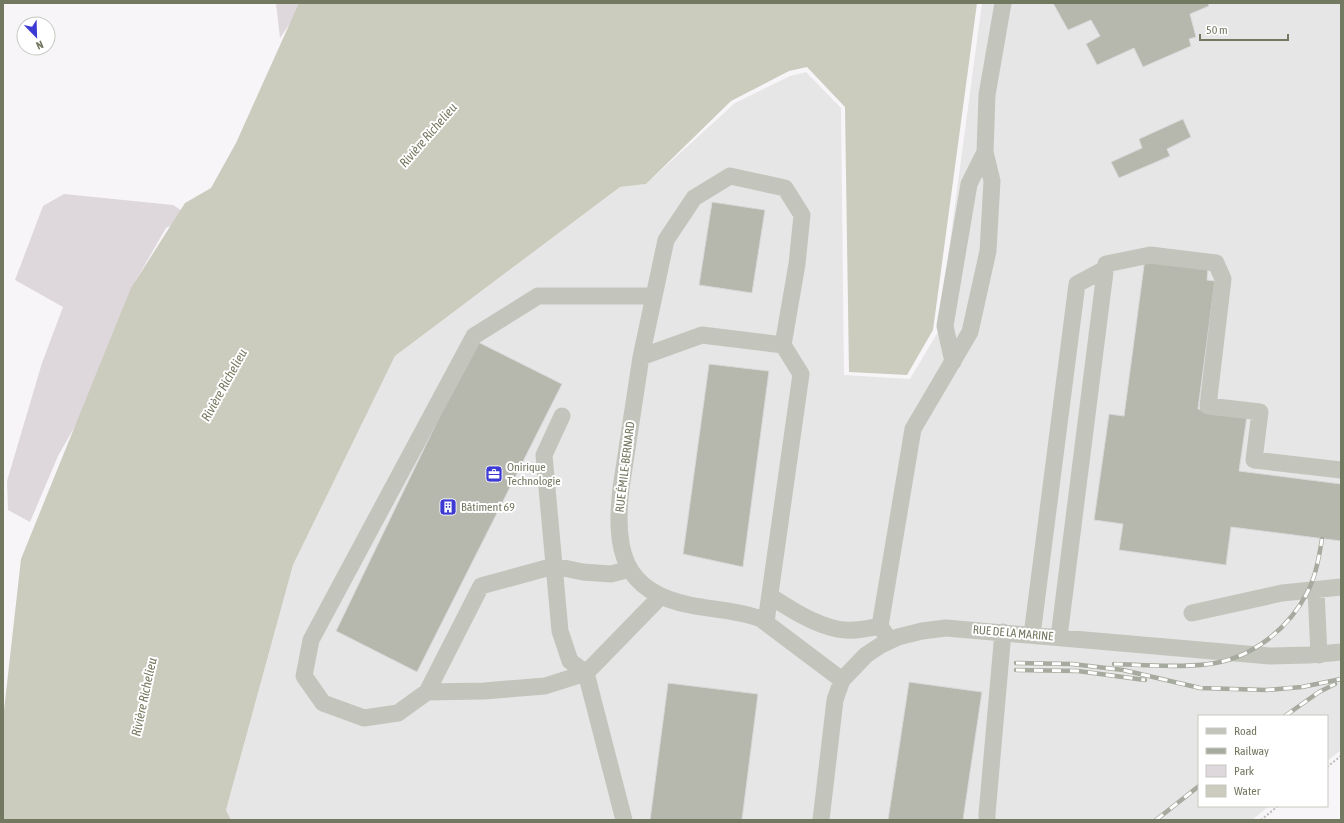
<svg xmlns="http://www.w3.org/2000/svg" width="1344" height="823" viewBox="0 0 1344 823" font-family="'Asap Condensed',sans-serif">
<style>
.built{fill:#e7e6e6}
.green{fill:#ded7dc}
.water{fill:#cbcbbe}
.building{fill:#b6b8ad;stroke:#d9d8da}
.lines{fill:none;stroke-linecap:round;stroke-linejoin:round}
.path{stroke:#bcbeb8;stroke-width:2;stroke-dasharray:2 2;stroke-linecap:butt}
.minor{stroke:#c3c5bd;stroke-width:17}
.rail-casing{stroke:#a7aa9e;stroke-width:4.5}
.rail{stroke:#fff;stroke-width:3;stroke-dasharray:9;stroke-linecap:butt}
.labels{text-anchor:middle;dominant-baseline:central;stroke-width:4;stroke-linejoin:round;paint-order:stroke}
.poi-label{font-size:12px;fill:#737861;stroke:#fff;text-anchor:start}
.street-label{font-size:12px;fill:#737861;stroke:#fff}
.water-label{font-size:13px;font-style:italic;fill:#777860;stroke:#fff}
</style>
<rect width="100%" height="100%" fill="#f7f5f8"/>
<path class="built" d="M982,3H1341V750L1327,761V716H1199V806H1269L1252,820H231L226,810L293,565L395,356L620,187L646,184L735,103L790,76L806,72L841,108L844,375L910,379L938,332Z"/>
<path class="green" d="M276,3H304L280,38Z
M64,194L173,205L190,216L166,228L136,280L94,393L58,456L30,522L8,510L7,481L42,363L63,307L15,280L43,206Z"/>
<path class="water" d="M299,3H977L933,330L907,375L849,372L845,107L807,67L789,71L731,101L646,184L620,187L395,356L293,565L226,810L231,820H3V719L21,559L131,288L185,203L211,188L236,143Z"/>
<path class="building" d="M1053,3H1208L1209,6L1190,14L1196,37L1189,39L1191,46L1143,67L1134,48L1097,65L1086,44L1100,36L1091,20L1068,30Z
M1183,119L1191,137L1167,149L1170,156L1119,178L1111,162L1142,148L1139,139Z
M712,202L765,210L752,293L699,285Z
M1145,258L1208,267L1207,280L1215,281L1198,409L1247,416L1239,471L1341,484V541L1231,527L1226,565L1119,550L1123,524L1094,520L1109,414L1124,416Z
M476,341L562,384L417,672L336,631Z
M709,364L769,371L743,567L683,554Z
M909,682L982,692L963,820H888Z
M668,683L758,694L742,820H650Z"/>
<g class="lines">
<path class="path" d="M1327,767L1341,756
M1261,820L1278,806"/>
<path class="minor" d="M783,345L797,264L802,215L785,188L730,176L694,198L666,240L641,357L621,488C614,549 622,592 690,605C713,610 738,610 761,619L842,680
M641,357L702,335L783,345L801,374L766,622
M953,362L945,326L969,184L985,152
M562,416L544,455L560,631L570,661L586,673
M1316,590L1319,655
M770,596C790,609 813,624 837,629C851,632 866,629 880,626
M1192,613L1282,593L1341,587
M1032,635L1077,284L1105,269
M1059,637L1106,264L1150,255L1216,263L1223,279L1208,406L1260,412L1254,460L1341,470
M890,641L880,626L913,429L970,332L988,251L992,181L985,152L987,95L1003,3
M586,673L545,686L484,691L427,692L398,713L364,718L323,703L304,676L311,640L474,336L538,296H654
M427,692L481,586L554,566L583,572L611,574L630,569
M624,820L586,673L660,597
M821,820L835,700L842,680L866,655L881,645L898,637L922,631L946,628L1270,656L1309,655L1341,652
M987,820V814L1003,632"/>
<g class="rail-casing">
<path id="rail" d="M1016,663L1072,664L1123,670L1200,688L1266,690L1302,687L1341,679
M1114,664C1145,665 1178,668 1209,664C1251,659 1289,629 1308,591C1316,575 1319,557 1322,539
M1016,670L1078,671L1145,680
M1285,716L1319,692L1335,684
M1156,820L1199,786"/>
</g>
<use href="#rail" class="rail"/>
</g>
<defs>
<g id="office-square" transform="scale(0.9)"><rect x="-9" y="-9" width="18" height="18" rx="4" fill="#3d3ad4" stroke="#fff"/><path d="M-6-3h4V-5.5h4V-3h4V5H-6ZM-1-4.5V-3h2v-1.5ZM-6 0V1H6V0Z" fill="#fff"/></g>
<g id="building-square" transform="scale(0.9)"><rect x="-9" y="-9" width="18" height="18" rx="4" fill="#3d3ad4" stroke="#fff"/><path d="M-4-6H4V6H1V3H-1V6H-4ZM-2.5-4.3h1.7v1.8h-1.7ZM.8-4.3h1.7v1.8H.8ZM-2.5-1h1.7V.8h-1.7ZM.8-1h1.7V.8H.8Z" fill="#fff"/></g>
</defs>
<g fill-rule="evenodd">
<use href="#office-square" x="494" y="474"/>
<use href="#building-square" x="448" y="507"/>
</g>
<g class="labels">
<g class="poi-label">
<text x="507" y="467">Onirique<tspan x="507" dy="14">Technologie</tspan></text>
<text x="461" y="507">Bâtiment 69</text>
</g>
<g class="street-label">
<text transform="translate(625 467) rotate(-83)">RUE ÉMILE-BERNARD</text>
<text transform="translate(1013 633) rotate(5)">RUE DE LA MARINE</text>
</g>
<g class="water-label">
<text transform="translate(428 135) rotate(-49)">Rivière Richelieu</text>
<text transform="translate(224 385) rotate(-61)">Rivière Richelieu</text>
<text transform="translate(144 697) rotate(-78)">Rivière Richelieu</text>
</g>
</g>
<rect width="1344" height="823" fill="none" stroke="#737861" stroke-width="8"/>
<rect x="1198" y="715" width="130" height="92" fill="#ffffff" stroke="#c7c9c0"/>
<rect x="1206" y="728" width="20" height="6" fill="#c3c5bd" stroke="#c7c9c0"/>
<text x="1234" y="735" font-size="12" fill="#737861">Road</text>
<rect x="1206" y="748" width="20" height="6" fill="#a7aa9e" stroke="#c7c9c0"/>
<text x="1234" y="755" font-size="12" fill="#737861">Railway</text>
<rect x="1206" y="765" width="20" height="12" fill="#ded7dc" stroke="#c7c9c0"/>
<text x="1234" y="775" font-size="12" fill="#737861">Park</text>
<rect x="1206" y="785" width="20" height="12" fill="#cbcbbe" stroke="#c7c9c0"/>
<text x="1234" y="795" font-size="12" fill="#737861">Water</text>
<g transform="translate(36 36) rotate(157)"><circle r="19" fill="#ffffff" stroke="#c7c9c0"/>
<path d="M0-3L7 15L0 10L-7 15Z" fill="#3d3ad4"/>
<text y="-6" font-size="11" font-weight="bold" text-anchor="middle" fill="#737861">N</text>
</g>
<path d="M1200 34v6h88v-6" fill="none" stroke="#737861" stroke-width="2"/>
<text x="1206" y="34" font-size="12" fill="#737861" stroke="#ffffff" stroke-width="3" paint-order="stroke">50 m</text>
</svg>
